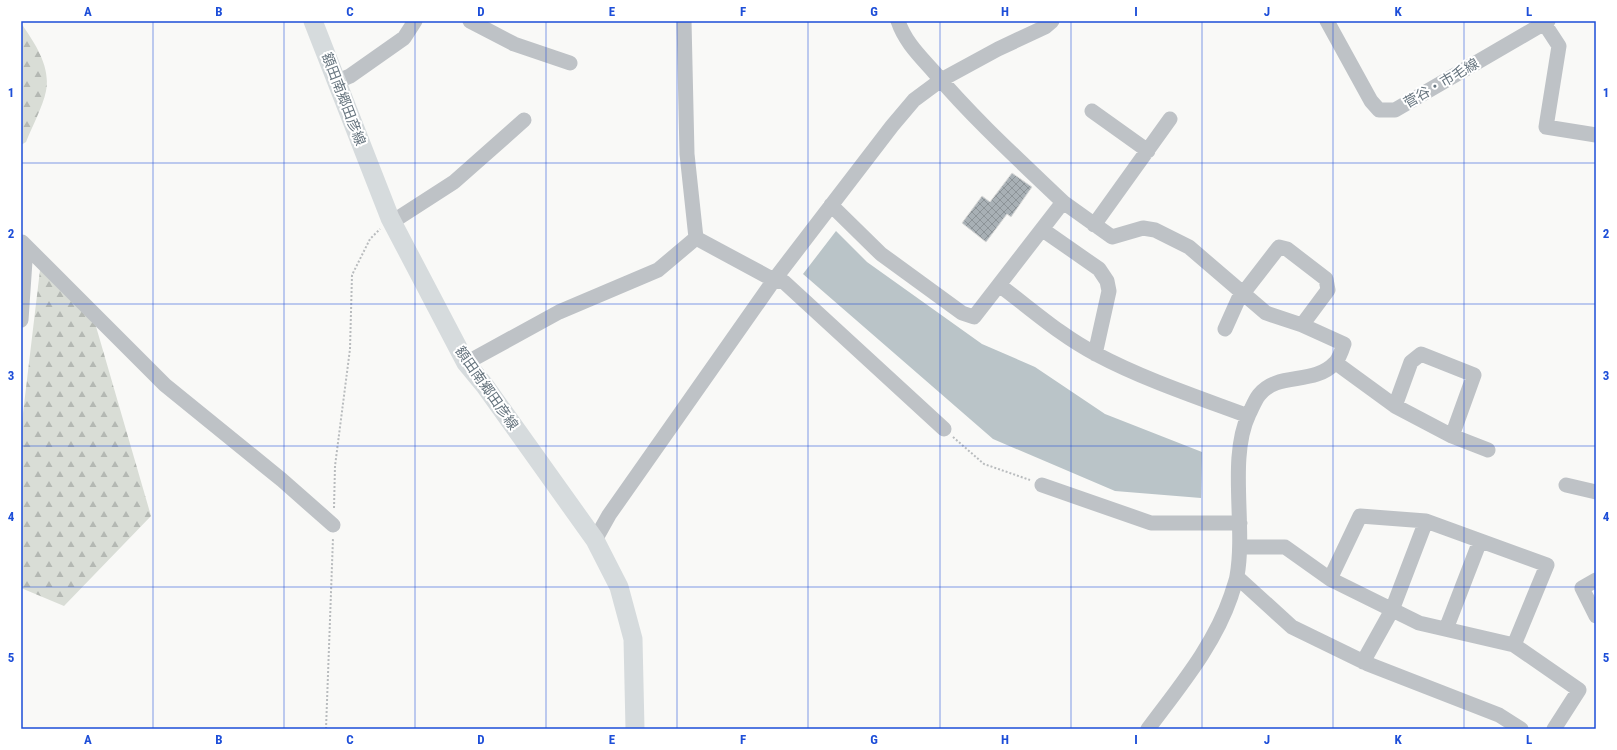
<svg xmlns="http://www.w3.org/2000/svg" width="1617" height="750" viewBox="0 0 1617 750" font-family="'Roboto Condensed','Noto Sans JP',sans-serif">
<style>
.forest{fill:url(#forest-firs)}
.water{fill:#bac4c8}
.building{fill:url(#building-cross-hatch);stroke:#dadad9}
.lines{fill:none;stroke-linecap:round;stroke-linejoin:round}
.path{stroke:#b9bcbe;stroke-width:2;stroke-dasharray:2 2;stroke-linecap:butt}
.minor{stroke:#bec2c6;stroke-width:15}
.major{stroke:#d6dbdd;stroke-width:19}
.grid{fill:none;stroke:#1d4ed8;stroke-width:1;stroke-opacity:0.55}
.labels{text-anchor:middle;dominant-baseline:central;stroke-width:4;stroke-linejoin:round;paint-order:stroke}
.street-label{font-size:14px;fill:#66747e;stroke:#fff}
.neatline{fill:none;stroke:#1d4ed8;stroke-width:1.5}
.grid-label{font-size:13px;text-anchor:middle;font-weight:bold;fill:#1d4ed8}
</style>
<defs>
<pattern id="forest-firs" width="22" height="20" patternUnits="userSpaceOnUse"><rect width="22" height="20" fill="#d9ddd6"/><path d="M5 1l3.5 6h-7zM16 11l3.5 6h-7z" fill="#b4b8b3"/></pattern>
<pattern id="building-cross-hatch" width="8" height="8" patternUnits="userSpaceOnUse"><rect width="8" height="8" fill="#a8b0b5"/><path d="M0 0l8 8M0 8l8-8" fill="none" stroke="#8d9498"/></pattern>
</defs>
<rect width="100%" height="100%" fill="#f9f9f7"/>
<path class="forest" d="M21,23C34,42 51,66 46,91C43,106 32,127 26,142L21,145Z
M40,270L95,323L151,516L64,606L21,588V430Z"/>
<path class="water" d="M836,231L867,262L982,344L1035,367L1105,414L1202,452L1201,498L1115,491L993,439L803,274Z"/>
<path class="building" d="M1012,173L1032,187L1011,217L1007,214L986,242L962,223L982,196L990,202Z"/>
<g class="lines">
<path class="path" d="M953,437L984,464L1030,480
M334,508L335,466L350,349L352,275L370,239L380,229
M326,729L333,538"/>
<path class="minor" d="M470,21L514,44L570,63
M684,21L687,154L696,238L774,280L784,282L944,429
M898,21C905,42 920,56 934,72C974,119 1019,160 1063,202
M1327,21L1371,101L1379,110H1395L1548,21
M1544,23L1559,46L1546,127L1596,135
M338,81L350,76L404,38L415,21
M1092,111L1148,151
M831,205L881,254L962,313L974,317L1063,202L1112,237L1143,228L1155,230L1189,247L1266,313L1302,325L1344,344C1342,350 1339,359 1335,363C1313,386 1278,371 1259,395C1255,400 1252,408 1249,414C1228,458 1246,526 1237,576C1236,582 1233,589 1231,596C1214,646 1179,687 1148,729
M392,222L454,182L524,120
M1094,225L1170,119
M1043,230L1099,269L1107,281L1109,291L1095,354
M26,246L165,385L282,480L333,525
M999,285C1030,308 1061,336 1096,354C1143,379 1197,397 1248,416
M21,320L26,246L22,242
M1225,329L1242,291L1248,287L1279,247L1287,249L1326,279L1328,290L1302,325
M466,363L559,312L658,270L696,238
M1336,363L1395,406L1452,436L1488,450
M1395,406L1411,362L1421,354L1474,375L1452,436
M1042,485L1151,523H1240
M1566,485L1596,492
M595,540L609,515L774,280L892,126L914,100L941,80L998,49L1045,27L1052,21
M1240,547H1285L1330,579L1419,623L1514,645L1579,690L1554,729
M1237,577L1292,627L1368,664L1499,715L1521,729
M1330,579L1360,516L1426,521L1547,565L1514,645
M1596,580L1582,588L1596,616
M1446,629L1480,541
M1363,662L1392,610L1426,521"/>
<path class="major" d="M313,21L390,218L466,363L485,386L595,540L619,587L633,639L635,729"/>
</g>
<path class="grid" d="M153,21V729M284,21V729M415,21V729M546,21V729M677,21V729M808,21V729M940,21V729M1071,21V729M1202,21V729M1333,21V729M1464,21V729M21,163H1596M21,304H1596M21,446H1596M21,587H1596"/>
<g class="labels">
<g class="street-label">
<text transform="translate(1441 83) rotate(-30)">菅谷・市毛線</text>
<text transform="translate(344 99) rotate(69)">額田南郷田彦線</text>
<text transform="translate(487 388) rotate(55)">額田南郷田彦線</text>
</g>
</g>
<rect width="1617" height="750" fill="none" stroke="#ffffff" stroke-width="44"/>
<rect x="22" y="22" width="1573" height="706" class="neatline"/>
<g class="grid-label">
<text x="88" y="16">A</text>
<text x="219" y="16">B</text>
<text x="350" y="16">C</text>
<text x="481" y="16">D</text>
<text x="612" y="16">E</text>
<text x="743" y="16">F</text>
<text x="874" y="16">G</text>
<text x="1005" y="16">H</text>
<text x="1136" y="16">I</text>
<text x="1267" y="16">J</text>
<text x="1398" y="16">K</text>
<text x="1529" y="16">L</text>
<text x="11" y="97">1</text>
<text x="1606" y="97">1</text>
<text x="11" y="238">2</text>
<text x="1606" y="238">2</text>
<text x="11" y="380">3</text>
<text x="1606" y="380">3</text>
<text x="11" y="521">4</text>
<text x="1606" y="521">4</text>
<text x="11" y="662">5</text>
<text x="1606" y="662">5</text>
<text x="88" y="744">A</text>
<text x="219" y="744">B</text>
<text x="350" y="744">C</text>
<text x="481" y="744">D</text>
<text x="612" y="744">E</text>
<text x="743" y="744">F</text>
<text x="874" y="744">G</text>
<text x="1005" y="744">H</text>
<text x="1136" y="744">I</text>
<text x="1267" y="744">J</text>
<text x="1398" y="744">K</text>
<text x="1529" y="744">L</text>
</g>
</svg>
